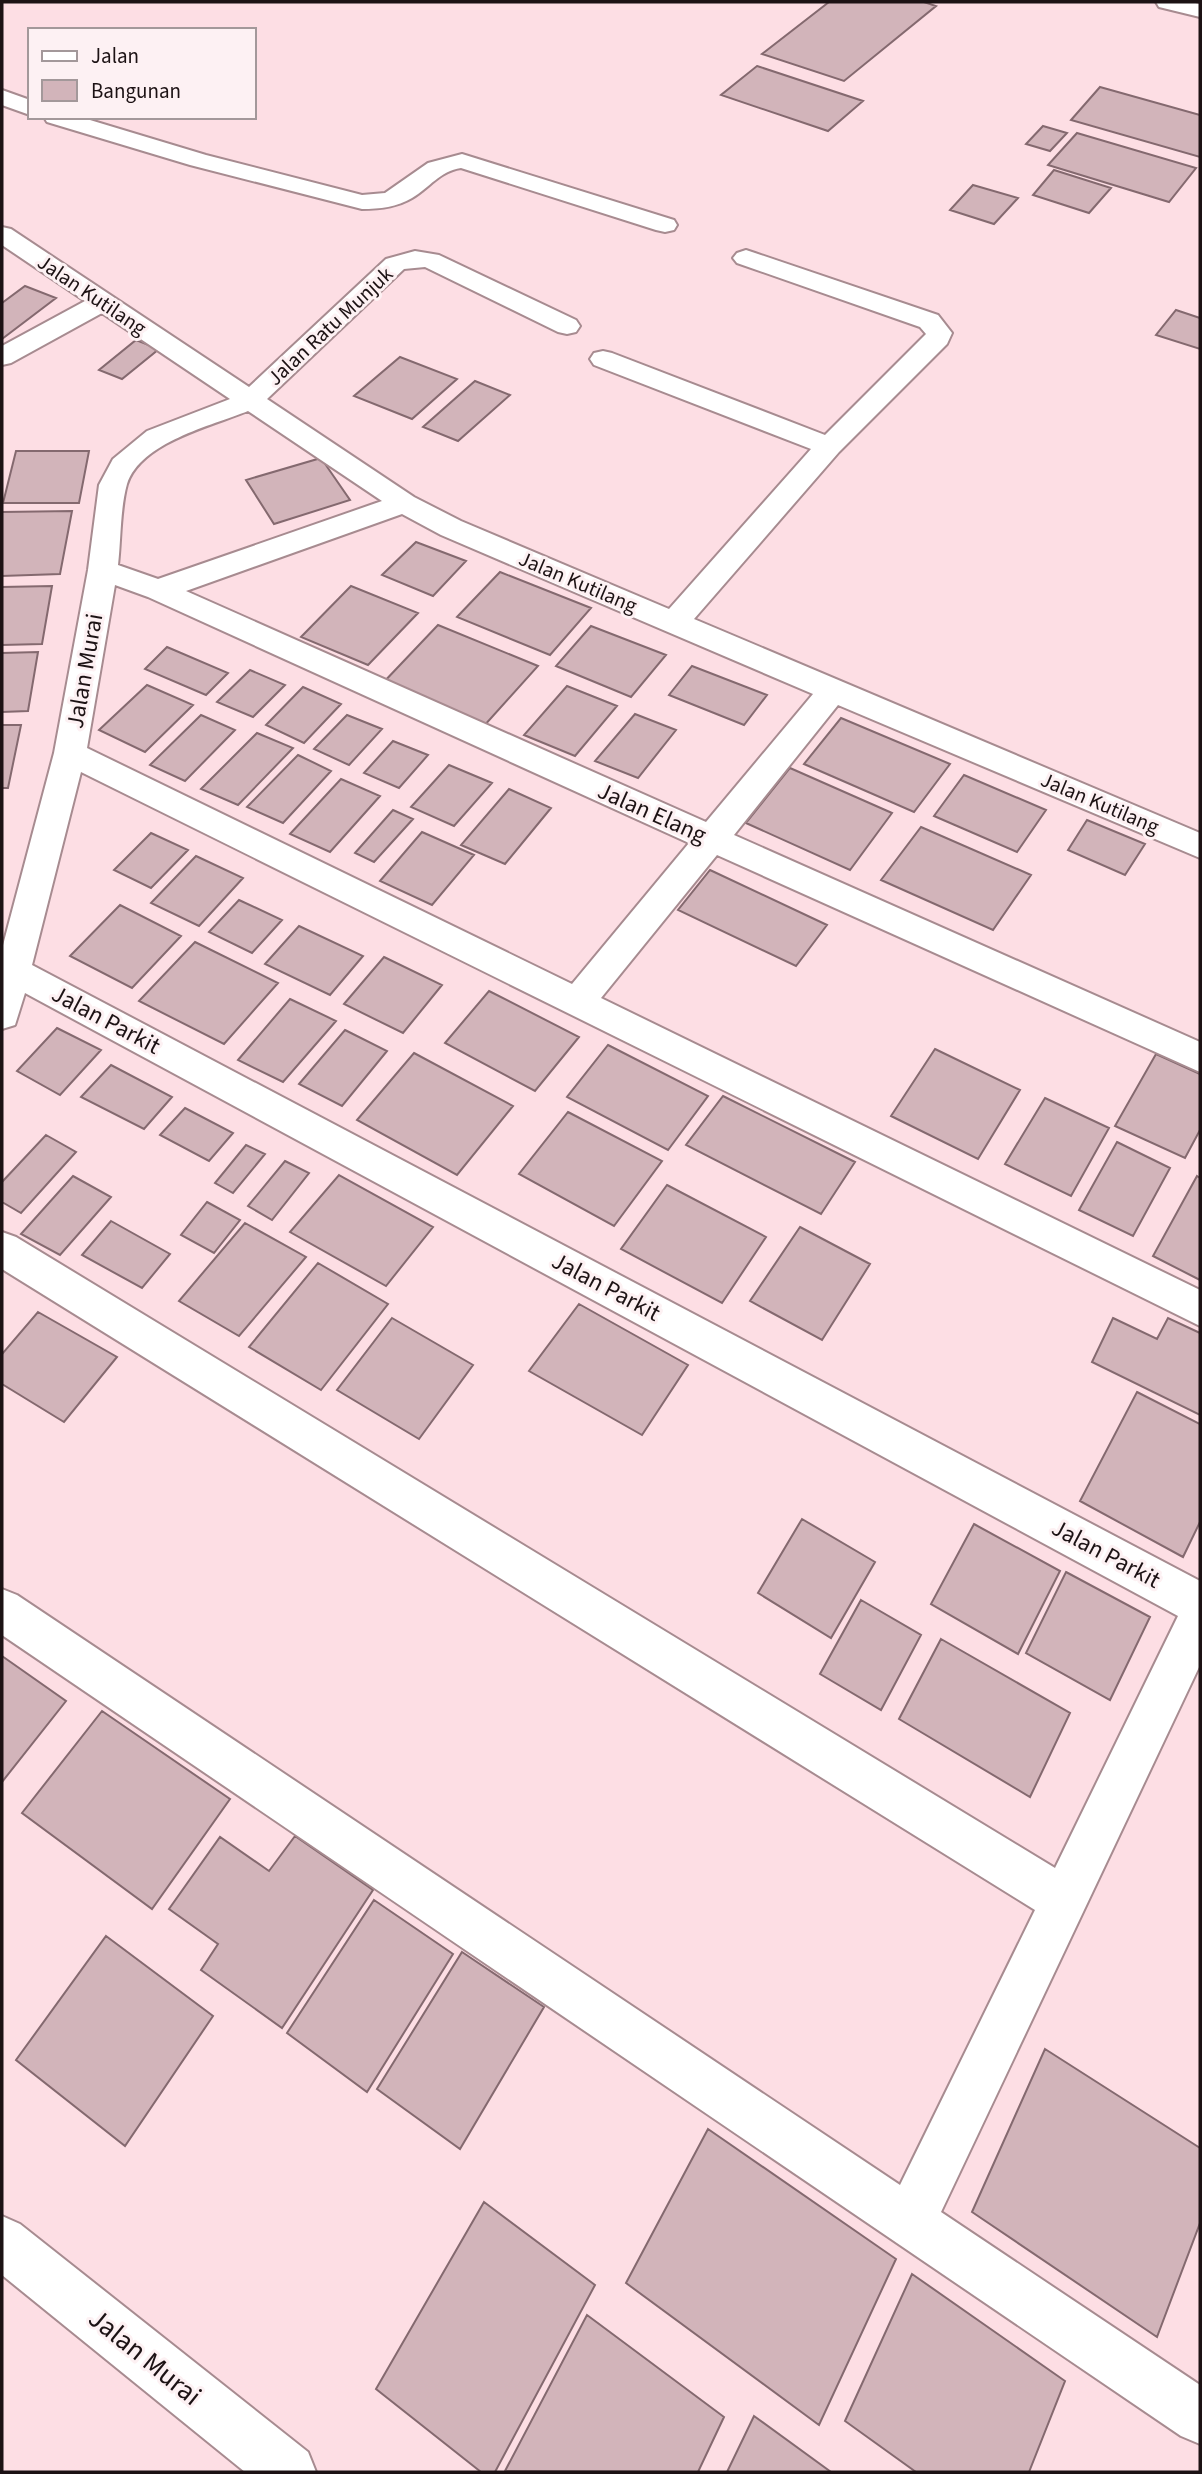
<svg xmlns="http://www.w3.org/2000/svg" width="1202" height="2474" viewBox="0 0 1202 2474" font-family="'Source Sans 3',sans-serif">
<style>
.building{fill:#d2b4ba;stroke:#84696f;stroke-width:2}
.lines{fill:none;stroke-linecap:round;stroke-linejoin:round}
.street-casing{stroke:#a78b90;stroke-width:4}
.secondary-casing{stroke:#a78b90;stroke-width:4}
.street{fill:#fff;fill-rule:evenodd}
.secondary{fill:#fff;fill-rule:evenodd}
.labels{text-anchor:middle;dominant-baseline:central;stroke-width:6;stroke-linejoin:round;paint-order:stroke}
.far-street-label{font-size:21px;fill:#1c1214;stroke:#fdf1f3}
.street-label{font-size:24px;fill:#1c1214;stroke:#fdf1f3}
.near-street-label{font-size:28px;fill:#1c1214;stroke:#fdf1f3}
</style>
<rect width="100%" height="100%" fill="#fddee4"/>
<path class="building" d="M829,2H924L936,6L844,81L762,54Z
M757,66L863,101L828,131L721,95Z
M1100,87L1200,115V157L1071,120Z
M1043,126L1067,133L1050,151L1026,144Z
M1077,133L1196,168L1169,202L1048,165Z
M1054,170L1111,188L1089,213L1033,195Z
M973,185L1018,198L994,224L950,210Z
M25,286L56,298L2,339V303Z
M1176,310L1200,318V349L1156,335Z
M136,340L159,349L122,379L99,370Z
M400,357L457,379L412,419L354,396Z
M475,381L510,395L458,441L423,427Z
M16,451H89L79,503H3Z
M321,458L350,500L274,524L246,480Z
M72,511L60,574L2,576V512Z
M416,542L466,561L433,596L382,575Z
M500,572L591,608L550,655L457,617Z
M52,586L42,644L2,645V587Z
M351,586L418,613L368,665L301,637Z
M438,625L538,666L483,727L381,685Z
M591,626L666,655L631,697L556,666Z
M167,647L228,673L206,695L145,669Z
M38,652L28,711L2,712V653Z
M692,666L767,695L744,725L669,695Z
M250,670L285,685L253,717L217,702Z
M147,685L193,705L145,752L99,730Z
M567,686L617,706L575,756L524,735Z
M303,687L341,704L304,743L266,725Z
M635,714L676,730L638,778L595,761Z
M201,715L235,730L185,781L150,765Z
M347,715L382,729L349,765L314,749Z
M841,718L950,764L914,812L804,764Z
M2,725H21L8,788H2Z
M257,733L293,748L238,805L201,789Z
M393,741L428,755L399,788L364,773Z
M298,755L331,771L283,823L247,807Z
M449,765L492,783L454,826L411,807Z
M790,768L892,813L850,870L746,823Z
M964,775L1046,810L1017,852L934,816Z
M341,779L380,796L330,852L290,834Z
M509,789L551,808L505,864L461,845Z
M393,810L413,819L374,862L355,853Z
M1087,820L1145,844L1125,875L1068,850Z
M921,827L1031,875L993,930L881,880Z
M422,832L474,855L432,905L380,881Z
M151,833L188,850L151,888L114,870Z
M196,856L243,878L199,926L151,903Z
M710,870L827,925L796,966L678,910Z
M239,900L282,920L252,953L209,932Z
M120,905L181,936L132,988L70,956Z
M299,926L363,956L330,995L265,964Z
M195,942L278,983L224,1044L139,1001Z
M384,957L442,985L403,1033L344,1004Z
M489,991L579,1037L535,1091L445,1043Z
M290,999L336,1021L283,1082L238,1060Z
M57,1028L101,1050L60,1095L17,1071Z
M345,1030L387,1051L342,1106L299,1084Z
M608,1045L708,1096L668,1150L567,1097Z
M935,1049L1020,1090L978,1159L891,1116Z
M414,1053L513,1106L457,1175L357,1120Z
M1156,1054L1200,1074V1130L1185,1158L1115,1126Z
M111,1065L172,1097L144,1129L81,1097Z
M723,1096L855,1162L821,1214L686,1145Z
M1045,1098L1109,1128L1071,1196L1005,1164Z
M185,1108L233,1133L209,1161L160,1135Z
M568,1112L662,1161L614,1226L519,1174Z
M46,1135L76,1152L21,1213L2,1202V1182Z
M1117,1142L1170,1168L1133,1236L1079,1210Z
M246,1145L265,1154L233,1193L215,1183Z
M285,1161L309,1173L272,1220L248,1206Z
M339,1175L433,1227L386,1286L290,1232Z
M73,1176L111,1197L60,1255L21,1234Z
M1197,1176L1200,1178V1280L1153,1256Z
M667,1185L766,1237L722,1303L621,1249Z
M207,1202L240,1220L214,1253L181,1235Z
M111,1221L170,1254L142,1288L82,1255Z
M245,1223L306,1257L239,1336L179,1301Z
M800,1227L870,1264L822,1340L750,1301Z
M318,1263L388,1304L321,1390L249,1347Z
M579,1304L688,1365L642,1435L529,1371Z
M38,1312L117,1357L64,1422L2,1384V1354Z
M392,1318L473,1365L419,1439L337,1390Z
M1113,1318L1157,1339L1168,1318L1200,1333V1415L1092,1362Z
M1137,1392L1200,1424V1522L1183,1557L1080,1501Z
M802,1519L875,1562L831,1638L758,1593Z
M974,1524L1060,1571L1018,1654L931,1604Z
M1066,1572L1150,1617L1110,1700L1026,1653Z
M861,1600L921,1635L881,1710L820,1674Z
M941,1639L1070,1713L1030,1797L899,1719Z
M2,1656L66,1701L2,1782Z
M102,1711L230,1799L152,1909L22,1813Z
M295,1836L373,1890L282,2028L201,1970L218,1944L169,1909L220,1837L269,1871Z
M374,1900L453,1954L367,2092L287,2033Z
M106,1936L213,2016L125,2146L16,2060Z
M462,1952L544,2007L460,2149L377,2089Z
M1045,2049L1200,2148V2223L1157,2337L972,2212Z
M708,2129L896,2259L819,2425L626,2283Z
M484,2202L595,2285L495,2472H481L376,2389Z
M912,2274L1065,2381L1029,2472H916L845,2421Z
M587,2315L724,2417L698,2472L505,2471Z
M754,2416L831,2472H727Z"/>
<g class="lines">
<g class="street-casing">
<path id="street" d="M2,90L30,100V115L2,105Z
M44,117H80L206,155L362,195L385,193L428,163L462,154L674,220L677,225L674,230L665,232L656,230L461,168C440,171 429,188 412,198C397,207 380,209 362,209L190,165L47,122Z
M2,227L11,229L249,387L386,259L415,251L439,255L576,320L580,326L576,332L567,334L558,332L425,267L404,269L267,399L414,497L461,521L669,609L811,449L594,365L590,359L594,353L603,351L612,353L825,435L926,334L920,327L737,263L733,258L737,253L746,250L755,253L938,315L952,333L947,344L839,452L694,619L1200,833V858L838,705L734,835L1200,1042V1072L717,855L601,998L1200,1290V1326L81,772L32,965L1200,1581V1665L941,2212L1200,2385V2444L1181,2436L2,1635V1589L17,1595L900,2185L1035,1910L2,1269V1232L16,1237L1055,1868L1178,1616L25,993L15,1025L2,1029V949L54,753L88,570L99,485L113,459L147,431L230,399L102,313L11,363L2,365V346L85,301L2,245ZM248,411L382,501L158,579L118,565C121,540 120,509 127,484C141,442 211,426 248,411ZM402,514L441,535L813,694L706,822L186,591ZM115,585L148,597L689,843L572,984L87,748Z
M2,2216L20,2224L308,2452L316,2472H245L2,2275Z"/>
</g>
<g class="secondary-casing">
<path id="secondary" d="M1156,2H1191L1200,4V17L1159,7Z"/>
</g>
<use href="#street" class="street"/>
<use href="#secondary" class="secondary"/>
</g>
<g class="labels">
<g class="far-street-label">
<text transform="translate(92 295) rotate(34)">Jalan Kutilang</text>
<text transform="translate(330 326) rotate(-43)">Jalan Ratu Munjuk</text>
<text transform="translate(578 582) rotate(23)">Jalan Kutilang</text>
<text transform="translate(1100 803) rotate(23)">Jalan Kutilang</text>
</g>
<g class="street-label">
<text transform="translate(85 671) rotate(-80)">Jalan Murai</text>
<text transform="translate(652 813) rotate(24)">Jalan Elang</text>
<text transform="translate(106 1020) rotate(28)">Jalan Parkit</text>
<text transform="translate(606 1287) rotate(28)">Jalan Parkit</text>
<text transform="translate(1106 1554) rotate(28)">Jalan Parkit</text>
</g>
<g class="near-street-label">
<text transform="translate(145 2357) rotate(39)">Jalan Murai</text>
</g>
</g>
<rect width="1202" height="2474" fill="none" stroke="#1c1214" stroke-width="7"/>
<rect x="28" y="28" width="228" height="91" fill="#fdf1f3" stroke="#a3989a" stroke-width="2"/>
<rect x="42" y="51" width="35" height="10" fill="#ffffff" stroke="#a3989a" stroke-width="2"/>
<text x="91" y="63" font-size="21" fill="#1c1214">Jalan</text>
<rect x="42" y="80" width="35" height="21" fill="#d2b4ba" stroke="#a3989a" stroke-width="2"/>
<text x="91" y="98" font-size="21" fill="#1c1214">Bangunan</text>
</svg>
